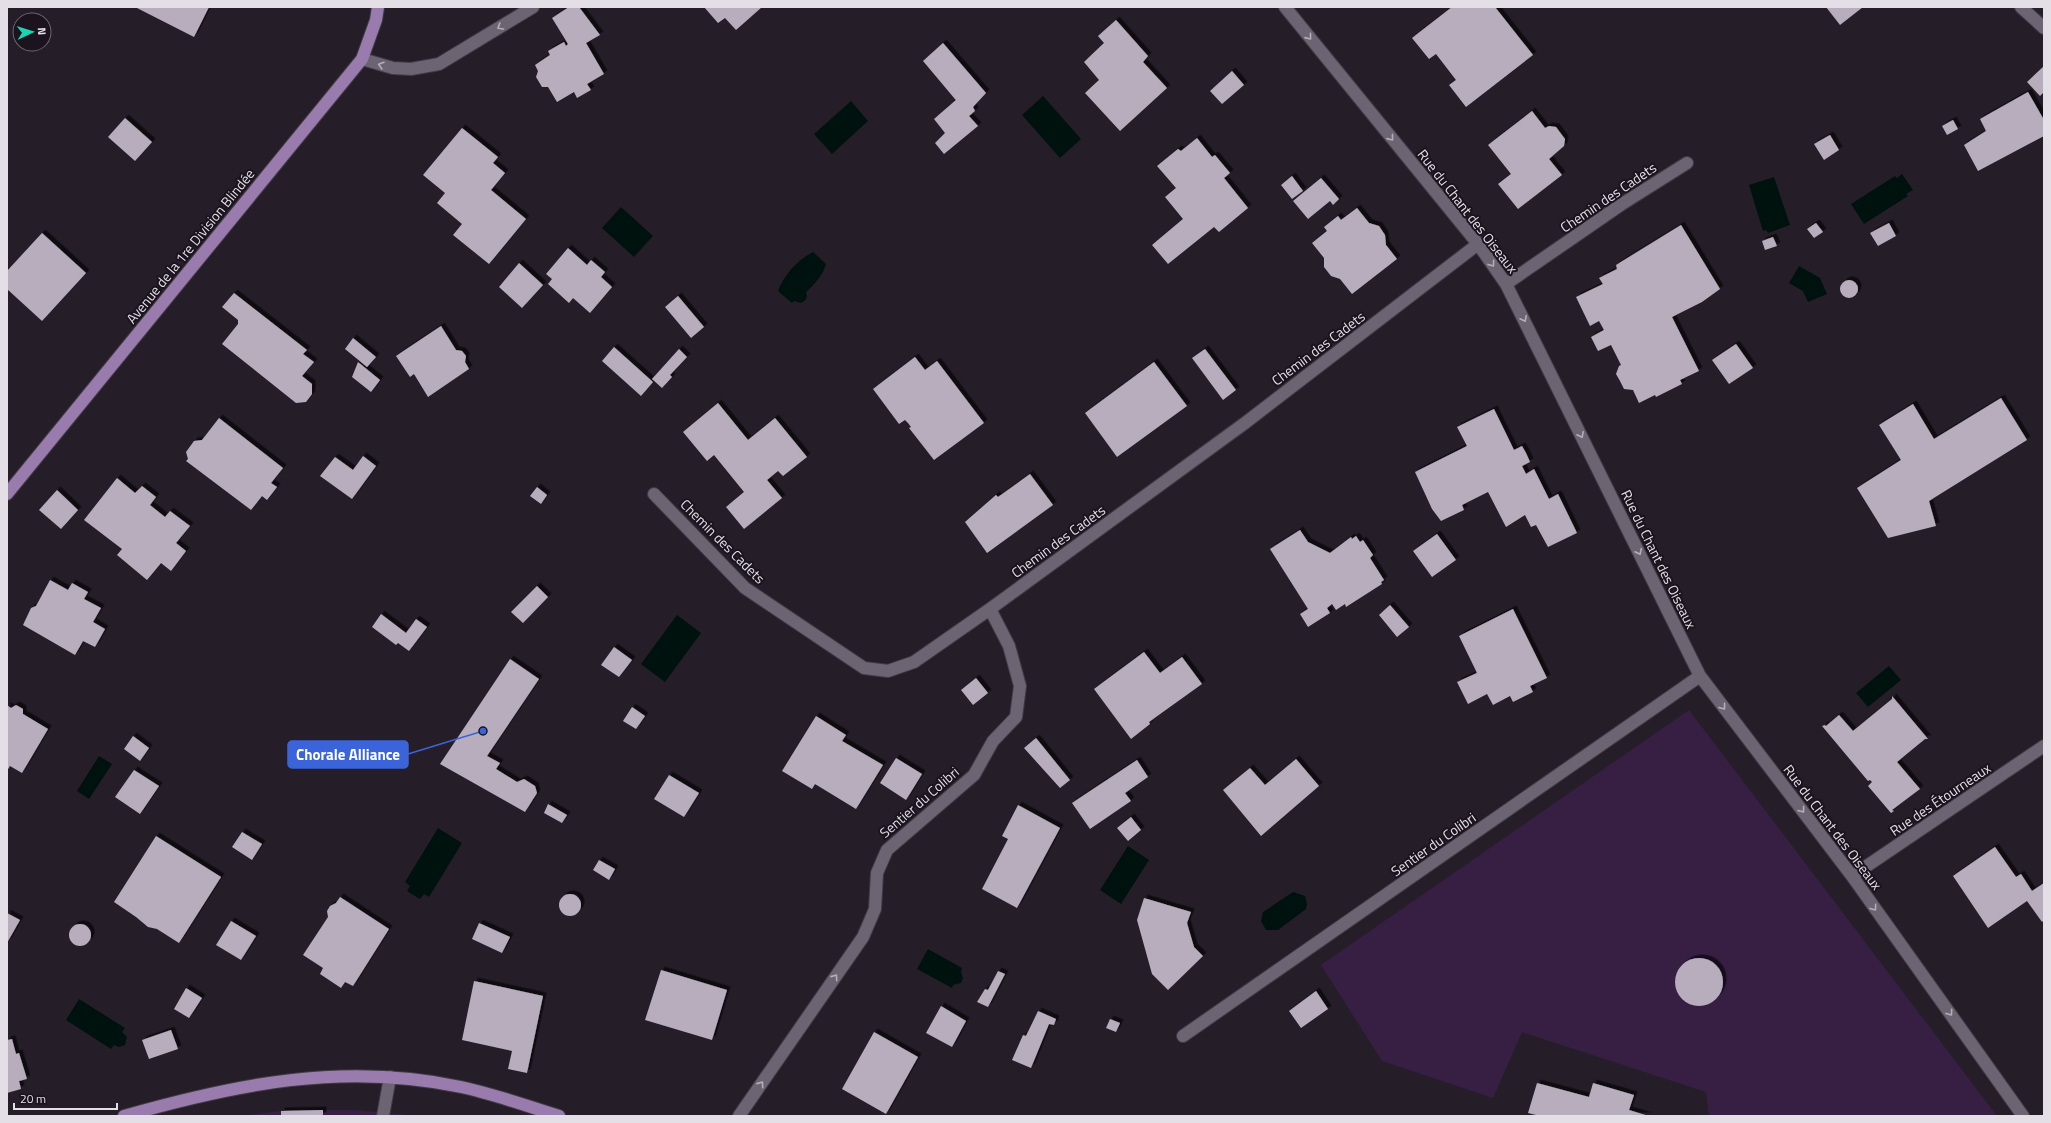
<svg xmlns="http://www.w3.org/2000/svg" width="2051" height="1123" viewBox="0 0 2051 1123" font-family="'Titillium Web',sans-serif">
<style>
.green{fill:#371f44}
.water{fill:#00120d}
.building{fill:#b7adbd;filter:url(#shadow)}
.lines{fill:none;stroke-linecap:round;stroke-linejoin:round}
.minor-casing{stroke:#413c45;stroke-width:14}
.major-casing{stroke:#413c45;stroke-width:14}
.minor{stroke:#6c6472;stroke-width:12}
.major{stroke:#9a7bad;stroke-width:12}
.oneway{stroke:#b4aeb8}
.labels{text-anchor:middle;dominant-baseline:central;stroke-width:4;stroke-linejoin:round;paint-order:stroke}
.street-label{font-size:14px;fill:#e4dfe7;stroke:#1b141f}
.leader{fill:none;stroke:#3b64da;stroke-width:1.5}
.callout-dot{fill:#3b64da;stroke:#1b141f;stroke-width:1.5}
.callout{fill:#3b64da;stroke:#3b64da;stroke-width:1.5}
.callout-label{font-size:15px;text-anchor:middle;font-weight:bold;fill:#fff}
</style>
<defs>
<filter id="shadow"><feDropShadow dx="3.5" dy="-3.5" stdDeviation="0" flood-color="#0009"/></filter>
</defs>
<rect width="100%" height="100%" fill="#251e29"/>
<path class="green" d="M1689,710L1997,1116H1709L1706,1092L1522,1032L1493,1098L1382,1061L1321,965Z
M323,1110H356L418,1116H323Z
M281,1111V1116H240Z"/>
<path class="water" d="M1043,96L1081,139L1060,158L1022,115Z
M851,101L868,121L832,154L814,134Z
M1902,174L1913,190L1906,194L1908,196L1864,224L1851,204L1895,176L1897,178Z
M1774,177L1790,225L1768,233L1766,230L1763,231L1749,185Z
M621,207L653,236L634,257L602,228Z
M813,252L826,264C823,275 815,284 806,292C808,298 806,300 801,303L794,301L792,303L778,291C784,275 797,260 813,252Z
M1799,266L1820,278L1827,294L1808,302L1803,291L1789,283Z
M677,615L701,633L665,682L641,664Z
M1889,666L1901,680L1868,707L1856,693Z
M99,756L112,764L89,799L77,791Z
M438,828L462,843L429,897L424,894L420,899L407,891L410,886L405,882Z
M1128,846L1149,860L1121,904L1100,890Z
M1293,892L1305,896L1307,904L1306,909L1278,930H1266L1261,921L1263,912Z
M928,949L962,968L961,972L963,978L961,983L953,985L952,988L917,969Z
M79,999L125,1028L122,1032L127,1037L125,1045L119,1047L114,1045L111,1049L66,1020Z"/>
<path class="building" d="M135,7H209L194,37Z
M569,7H579L600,35L586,43L604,74L587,84L591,90L577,98L574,92L557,102L548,87H542L536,77L538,71L535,65L550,55L548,51L564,42L566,46L568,44L552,18Z
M704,7H762L736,30L725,18L718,23Z
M1452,7H1495L1533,55L1466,107L1449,85L1456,80L1436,54L1429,59L1412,38Z
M1826,7H1863L1840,25Z
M1116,20L1148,56L1143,62L1167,88L1120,131L1085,93L1099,80L1084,62L1104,43L1098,36Z
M943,43L986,93L973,107L975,111L969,116L978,126L944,154L935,143L945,133L934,119L956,100L965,111L923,61Z
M2044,66V92L2040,96L2027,82Z
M1232,71L1244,85L1222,104L1210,91Z
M2028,92L2044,120V136L1978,171L1964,145L1986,131L1980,119Z
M1532,111L1545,128L1549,126L1556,127L1565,139L1564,146L1549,159L1562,175L1518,209L1498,184L1511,174L1488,145Z
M125,118L152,142L135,161L108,137Z
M1953,120L1958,129L1947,135L1942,126Z
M462,128L498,157L493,163L505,173L491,190L526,219L489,264L453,235L462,224L437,203L445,193L423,175Z
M1830,135L1839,150L1824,160L1814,144Z
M1197,138L1212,157L1215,155L1230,173L1224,178L1248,208L1219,232L1214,227L1168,264L1152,245L1183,219L1165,197L1176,188L1157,166L1178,149L1181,151Z
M1292,176L1303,191L1292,199L1281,185Z
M1321,178L1339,199L1333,205L1330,201L1308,219L1293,201Z
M1357,208L1369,223L1379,226L1385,235L1386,245L1397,259L1352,294L1340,279L1331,276L1324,267V258L1312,243L1327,231L1324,227L1338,216L1341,220Z
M1816,223L1823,232L1814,238L1807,229Z
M1889,223L1896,236L1878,246L1870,233Z
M1681,225L1720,289L1702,302L1672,317L1699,371L1680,380L1682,384L1656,397L1655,395L1639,403L1633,390L1624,389L1620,381L1616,374L1619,366L1621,365L1611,345L1598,351L1591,337L1604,330L1599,321L1590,326L1576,297L1603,284L1599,278L1617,269L1616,265Z
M42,233L86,273L42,321L7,289V271Z
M1773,237L1777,246L1765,250L1762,241Z
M568,248L587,265L591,260L605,272L601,277L612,287L590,313L573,298L569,303L548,284L552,279L546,274Z
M519,263L543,285L522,308L499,287Z
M1840 289a9 9 0 1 1 18 0a9 9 0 1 1-18 0Z
M234,293L307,350L303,354L314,362L302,376L312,384V394L306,402L296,403L222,344L238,324V320L222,307Z
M678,296L704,327L691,338L665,307Z
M441,326L456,350L462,351L466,356L465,362L469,369L428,397L414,374L410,377L396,356Z
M353,338L376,357L367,367L345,349Z
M1736,344L1753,368L1729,384L1712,360Z
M614,347L653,382L641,396L602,361Z
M679,349L687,357L670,375L672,377L662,388L652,379Z
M1205,349L1236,390L1223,400L1192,358Z
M915,357L925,370L937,361L984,423L934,460L909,428L911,427L908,423L905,420L899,424L873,389Z
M358,362L380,380L371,392L352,377Z
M1154,362L1187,406L1117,457L1085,413Z
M2001,398L2027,440L1929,501L1936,526L1888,538L1857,488L1901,460L1879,425L1913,404L1934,439Z
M718,403L748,440L775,418L807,457L783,476L778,471L767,480L782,498L744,529L726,507L744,492L714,455L707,461L683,432Z
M1494,409L1514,450L1522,446L1526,453L1530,462L1522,466L1526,474L1534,469L1549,499L1558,494L1577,533L1548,547L1536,525L1531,527L1525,515L1506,527L1488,492L1462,505L1464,510L1441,521L1432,509L1415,472L1467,446L1457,427Z
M219,418L283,468L271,483L277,487L267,500L262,496L251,510L186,461L188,459L186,452L194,441L202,440Z
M363,456L376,466L352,499L320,476L335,457L353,470Z
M1030,474L1053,505L987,553L965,522L996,495L998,497Z
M117,478L135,493L142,486L156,497L150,505L165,517L170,511L190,526L176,543L186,551L171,571L161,563L147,580L117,555L122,549L84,520Z
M537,487L547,495L541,504L530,496Z
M57,490L78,510L61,529L39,510Z
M1300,530L1308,542L1330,553L1351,537L1352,539L1356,536L1360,542L1363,540L1373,555L1370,558L1384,580L1381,582L1382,584L1346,607L1345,604L1336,610L1332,604L1327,608L1330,613L1308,627L1300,614L1308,609L1270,549Z
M1437,534L1456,560L1432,577L1413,551Z
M50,580L68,590L72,583L88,592L84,599L101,608L93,622L105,629L95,647L83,641L75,655L23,625L31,608L36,606Z
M537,586L548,597L523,623L511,612Z
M1390,605L1409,627L1397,637L1379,615Z
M1513,609L1547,678L1530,686L1533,692L1513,702L1510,696L1493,705L1487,694L1468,704L1457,682L1477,673L1459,636Z
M381,614L406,633L416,619L427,627L409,651L398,643L396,645L372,627Z
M614,647L632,660L619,677L601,665Z
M1144,652L1160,673L1182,657L1202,684L1149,722L1150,724L1131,739L1094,689Z
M510,659L539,679L487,756L500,763L496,769L517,782L524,779L535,786L537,793L525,812L440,764Z
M976,678L988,693L973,705L961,690Z
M1892,696L1928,739H1925L1897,762L1920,789L1892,810L1894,811L1891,813L1868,786L1872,782L1870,780L1868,781L1822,726L1825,725L1826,726L1839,715L1853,731L1892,699Z
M7,705L11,708L16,705L23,709V714L48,729L22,773L10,766L7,771Z
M632,707L645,716L636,729L623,721Z
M816,716L846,735L842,741L883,765L856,809L815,784L812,789L782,771Z
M133,736L149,748L140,761L124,749Z
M1036,738L1070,780L1060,788L1024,748Z
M896,758L922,774L906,800L880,783Z
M1296,759L1319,786L1261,836L1223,790L1250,768L1265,785Z
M1137,760L1148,777L1125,793L1131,801L1090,829L1072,803Z
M134,770L159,786L140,814L115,797Z
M669,775L699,793L684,817L654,799Z
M548,804L567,815L562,823L544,813Z
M1018,805L1060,828L1017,908L982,889L1008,839L1002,836Z
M1131,817L1141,830L1128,841L1117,828Z
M242,832L262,844L252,860L232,847Z
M156,836L221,877L179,943L157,929L148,927L136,917L114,902Z
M1995,847L2016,877L2021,874L2032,891L2044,883V920L2042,922L2027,901L1988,928L1953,876Z
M599,860L615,869L609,880L593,870Z
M559 905a11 11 0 1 1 22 0a11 11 0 1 1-22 0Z
M340,897L389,929L353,986L345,982L341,988L320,974L323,968L303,955L328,917L327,911L330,906L336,903Z
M1144,898L1191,912L1187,923L1194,947L1203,956L1168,990L1152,974L1137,920Z
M7,913L20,920L7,943Z
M231,921L256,936L241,960L216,945Z
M479,923L510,937L502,953L472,939Z
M69 935a11 11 0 1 1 22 0a11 11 0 1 1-22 0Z
M1675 982a24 24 0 1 1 48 0a24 24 0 1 1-48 0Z
M661,970L727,990L712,1040L645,1020Z
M998,971L1005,974L988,1007L977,1002L985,989L988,990Z
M474,981L543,996L527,1073L508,1069L512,1051L462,1040Z
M186,988L202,998L189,1018L174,1009Z
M1316,991L1328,1009L1301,1028L1289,1011Z
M941,1006L966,1021L952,1047L926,1033Z
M1038,1011L1056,1019L1054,1025L1049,1024L1031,1068L1012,1060L1023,1035L1026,1036Z
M1110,1019L1120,1023L1116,1032L1106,1028Z
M171,1030L178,1049L149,1059L142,1040Z
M874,1032L918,1057L886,1114L842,1089Z
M12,1039L16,1054L19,1053L27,1079L19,1081L21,1089L7,1093V1040Z
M1537,1083L1589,1097L1593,1083L1634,1095L1629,1110L1649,1116H1540L1528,1113Z
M323,1110V1116H281V1111Z"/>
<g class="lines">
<g class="minor-casing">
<path id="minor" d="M1285,7L1478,244L1506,284L1700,676L1852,876L2023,1116
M2021,7L2044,28
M362,59L393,68L411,69L439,64L533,7
M1506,284L1622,204L1687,163
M654,494L745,588L864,668L888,671L914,662L990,609L1245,423L1478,244
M1852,876L2044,746
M1183,1036L1700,676
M383,1116L390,1077
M739,1116L863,937L875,909L877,873L887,850L974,775L993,741L1016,717L1020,686L1009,646L990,609"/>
</g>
<g class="major-casing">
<path id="major" d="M7,494L362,59L376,20L378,7
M124,1116C237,1084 343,1062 461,1087C494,1094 527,1106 559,1116"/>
</g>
<use href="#minor" class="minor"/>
<use href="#major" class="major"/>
</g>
<defs><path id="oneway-chevron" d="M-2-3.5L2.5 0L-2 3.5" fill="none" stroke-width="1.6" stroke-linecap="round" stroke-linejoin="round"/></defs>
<g class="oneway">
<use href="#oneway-chevron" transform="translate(500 27) rotate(149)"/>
<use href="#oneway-chevron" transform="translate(1309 37) rotate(51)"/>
<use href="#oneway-chevron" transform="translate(381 65) rotate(-163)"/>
<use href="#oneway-chevron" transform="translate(1391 138) rotate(51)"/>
<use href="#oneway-chevron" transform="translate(1492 264) rotate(54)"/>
<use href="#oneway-chevron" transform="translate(1524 319) rotate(64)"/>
<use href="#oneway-chevron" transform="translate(1581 435) rotate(64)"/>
<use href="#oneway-chevron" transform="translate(1639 552) rotate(64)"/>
<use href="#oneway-chevron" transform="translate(1723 707) rotate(53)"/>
<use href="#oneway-chevron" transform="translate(1802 810) rotate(53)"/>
<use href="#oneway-chevron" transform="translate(1874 908) rotate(54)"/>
<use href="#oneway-chevron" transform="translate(835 977) rotate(-55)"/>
<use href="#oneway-chevron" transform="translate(1950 1013) rotate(54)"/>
<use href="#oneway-chevron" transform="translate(761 1084) rotate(-55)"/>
</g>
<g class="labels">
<g class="street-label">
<text transform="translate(1608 197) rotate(-34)">Chemin des Cadets</text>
<text transform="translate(1468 211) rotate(52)">Rue du Chant des Oiseaux</text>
<text transform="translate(190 246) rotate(-51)">Avenue de la 1re Division Blindée</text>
<text transform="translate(1318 348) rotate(-37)">Chemin des Cadets</text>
<text transform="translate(723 541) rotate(45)">Chemin des Cadets</text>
<text transform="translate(1058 541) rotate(-36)">Chemin des Cadets</text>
<text transform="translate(1659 559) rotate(64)">Rue du Chant des Oiseaux</text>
<text transform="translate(1940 799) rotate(-34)">Rue des Étourneaux</text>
<text transform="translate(919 802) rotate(-41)">Sentier du Colibri</text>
<text transform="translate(1833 827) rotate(53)">Rue du Chant des Oiseaux</text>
<text transform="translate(1433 844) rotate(-35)">Sentier du Colibri</text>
</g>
</g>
<path class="leader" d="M483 731L408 754"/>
<circle class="callout-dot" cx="483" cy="731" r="4"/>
<rect class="callout" x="288" y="741" width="120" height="27" rx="4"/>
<g class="callout-label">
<text x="348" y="760">Chorale Alliance</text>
</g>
<rect width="2051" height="1123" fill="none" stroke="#e4dfe7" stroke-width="16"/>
<g transform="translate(32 32) rotate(86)"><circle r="19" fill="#1b141f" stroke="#6b656f"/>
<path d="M0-3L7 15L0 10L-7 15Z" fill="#19d5b2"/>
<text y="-6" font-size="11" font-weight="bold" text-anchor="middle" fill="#e4dfe7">N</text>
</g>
<path d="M14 1103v6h103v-6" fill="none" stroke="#e4dfe7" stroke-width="2"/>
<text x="20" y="1103" font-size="12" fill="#e4dfe7" stroke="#1b141f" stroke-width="3" paint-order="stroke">20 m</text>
</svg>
